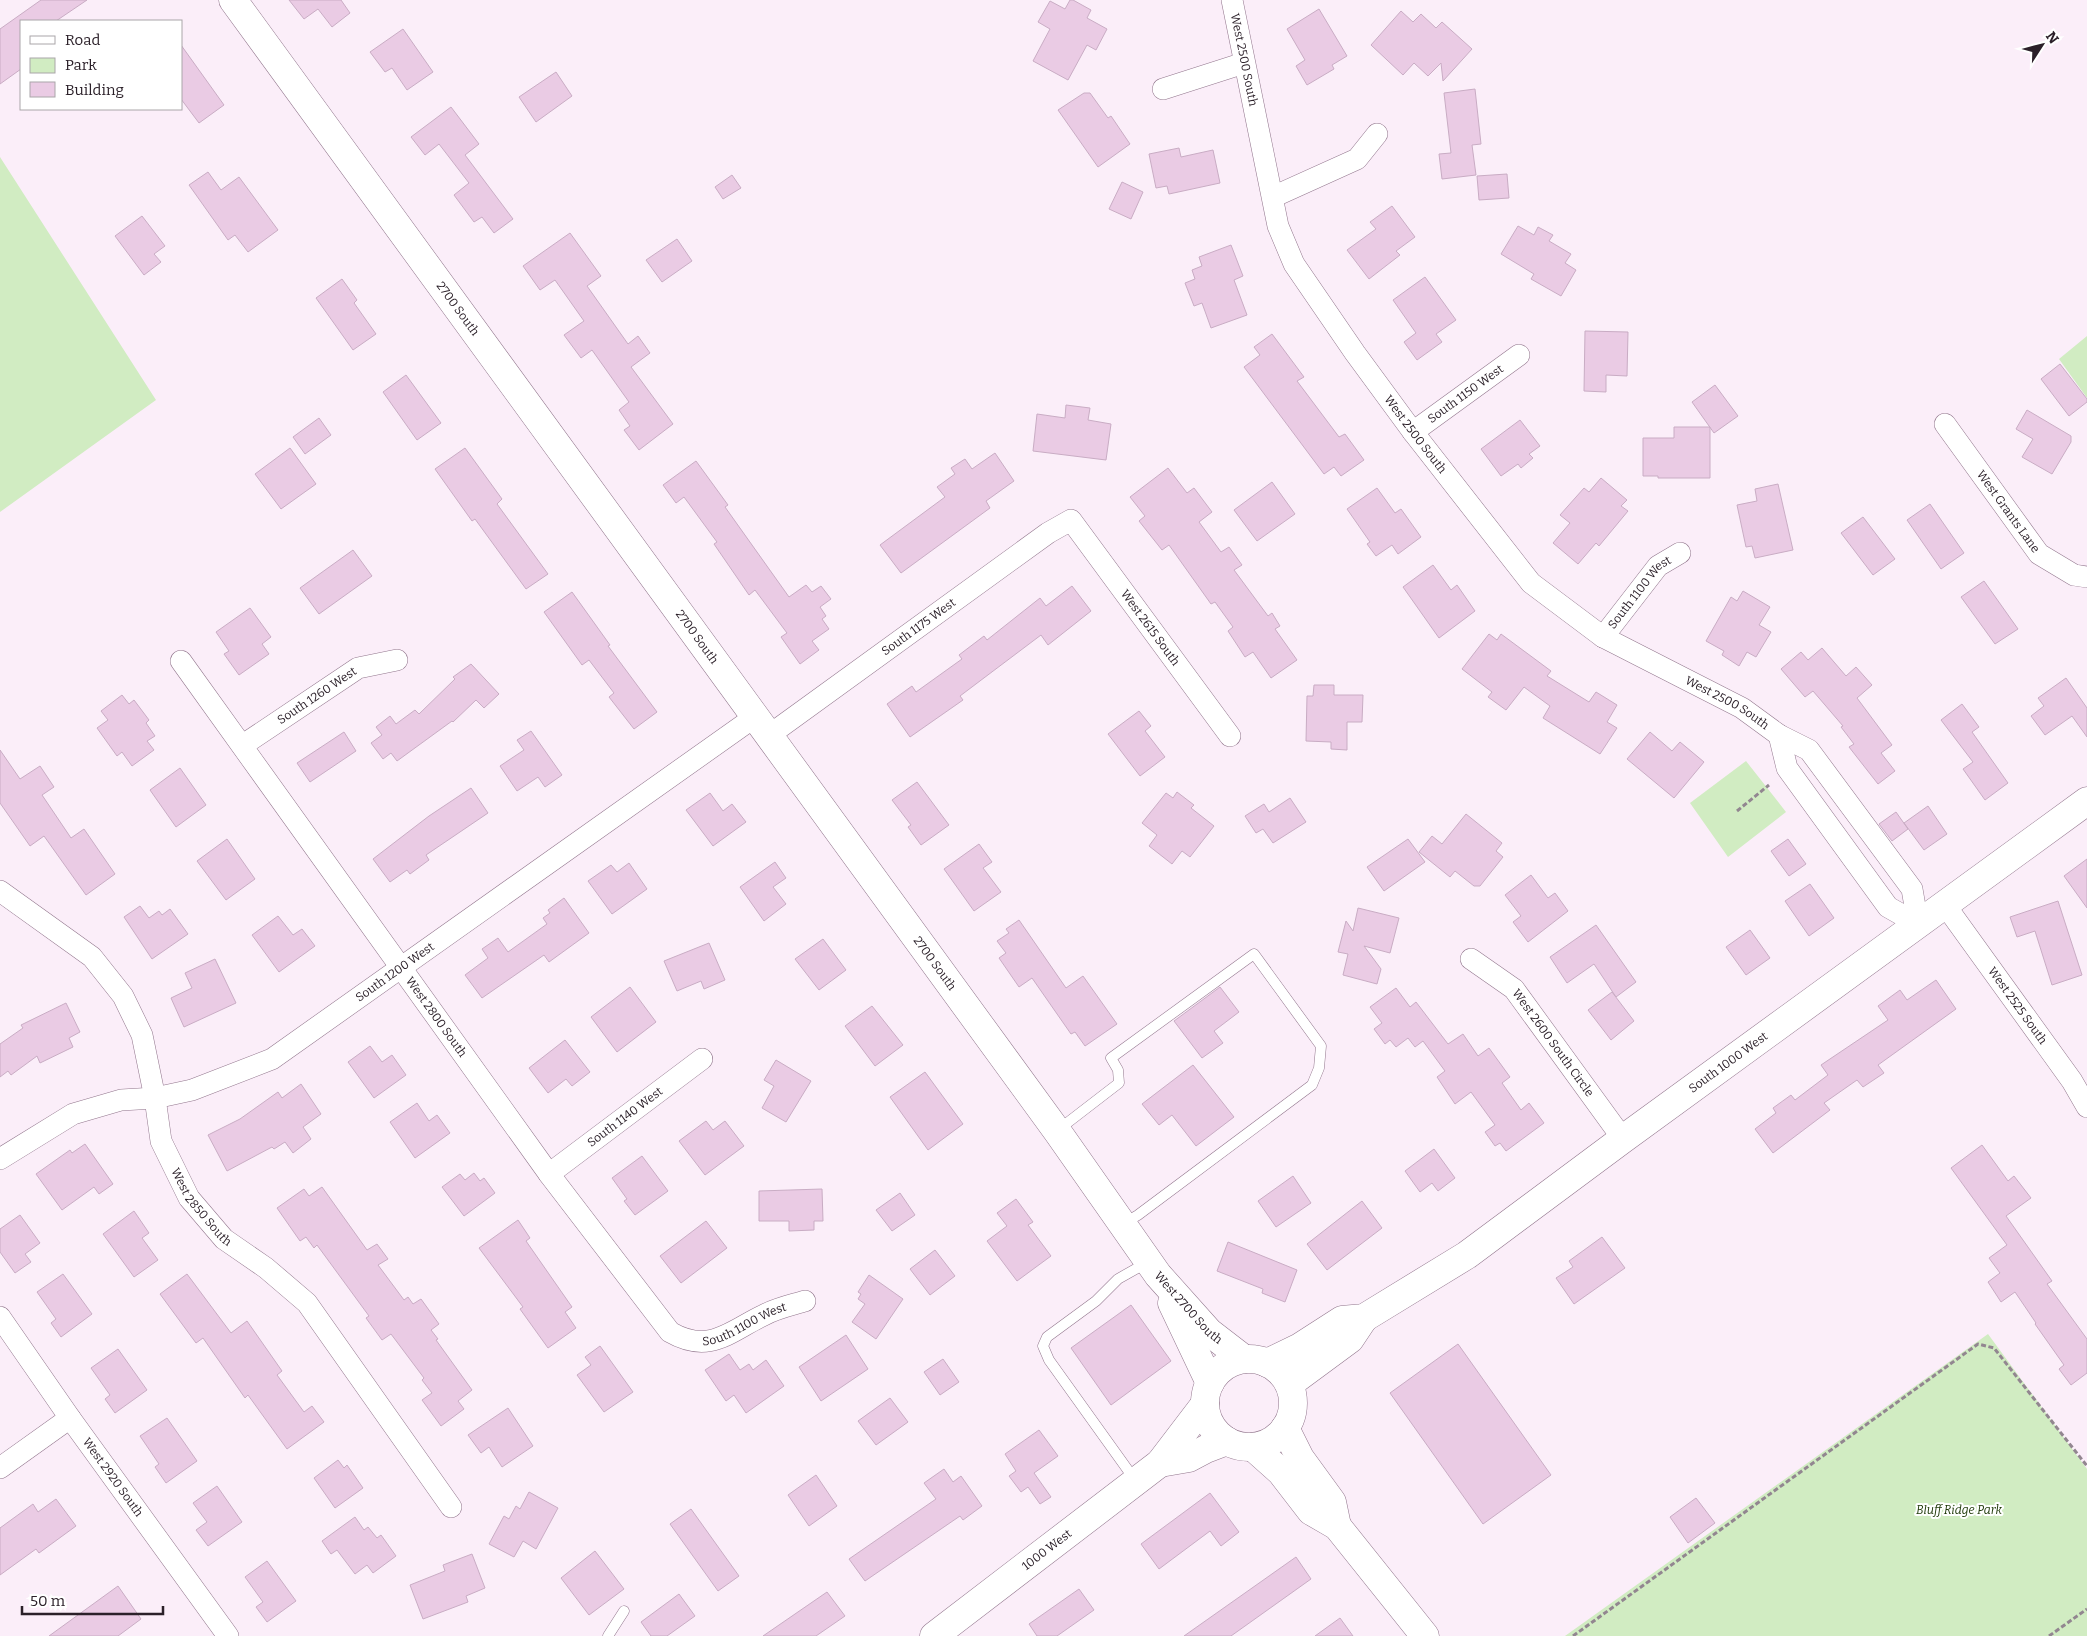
<svg xmlns="http://www.w3.org/2000/svg" width="2087" height="1636" viewBox="0 0 2087 1636" font-family="Bitter,serif">
<style>
.green{fill:#d1ecc2}
.building{fill:#eacbe4;stroke:#c9acc4}
.lines{fill:none;stroke-linecap:round;stroke-linejoin:round}
.service-casing{stroke:#92768d;stroke-width:11}
.minor-casing{stroke:#92768d;stroke-width:22}
.secondary-casing{stroke:#92768d;stroke-width:29}
.path{stroke:#928690;stroke-width:3;stroke-dasharray:5 2.5;stroke-linecap:butt}
.service{stroke:#fff;stroke-width:10}
.minor{stroke:#fff;stroke-width:21}
.secondary{stroke:#fff;stroke-width:28}
.labels{text-anchor:middle;dominant-baseline:central;stroke-width:4;stroke-linejoin:round;paint-order:stroke}
.street-label{font-size:12px;fill:#2b2029;stroke:#fff}
.park-label{font-size:12px;font-style:italic;fill:#1a3503;stroke:#fff}
</style>
<rect width="100%" height="100%" fill="#fbeef9"/>
<path class="green" d="M0,157L156,400L0,512Z
M2087,336V398L2059,359Z
M1746,761L1786,812L1728,857L1690,803Z
M1988,1334L2087,1469V1636H1565Z"/>
<path class="building" d="M41,0H87L56,21H21V69L0,84V29Z
M289,0H341L350,13L332,27L318,9L304,19Z
M1070,0H1073L1091,10L1087,18L1107,29L1096,50L1087,45L1068,80L1033,61L1050,29L1038,22L1050,1L1065,9Z
M1319,9L1347,56L1332,65L1334,69L1307,85L1296,66L1305,60L1287,29Z
M1401,11L1413,22L1421,14L1436,28L1442,22L1472,49L1443,81L1441,63L1428,76L1414,63L1403,75L1371,45Z
M403,29L433,72L407,90L392,68L385,72L370,52Z
M181,45L224,105L199,123L181,99Z
M556,72L572,96L536,122L519,97Z
M1475,89L1481,144L1472,145L1476,175L1442,179L1439,154L1451,153L1444,93Z
M1084,93H1090L1108,118L1111,116L1130,144L1098,167L1058,110Z
M451,107L479,144L465,155L513,219L494,233L482,217L474,222L454,195L469,183L439,144L425,155L411,137Z
M1179,148L1181,157L1213,150L1220,183L1169,194L1167,186L1156,188L1149,154Z
M208,172L221,190L239,177L278,230L248,252L235,235L228,240L189,185Z
M1507,174L1509,198L1479,200L1477,176Z
M732,175L741,188L723,199L715,187Z
M1122,182L1143,192L1131,219L1109,209Z
M1392,206L1415,237L1396,251L1400,255L1369,279L1347,250L1376,229L1370,222Z
M142,216L165,246L154,254L161,262L144,275L115,236Z
M1518,226L1534,235L1538,227L1553,235L1549,241L1571,254L1565,263L1576,270L1561,296L1531,279L1534,274L1501,254Z
M570,233L601,276L587,286L628,344L638,336L650,353L631,367L673,424L639,450L624,430L630,426L619,410L629,402L592,350L581,358L564,335L584,321L555,280L540,290L523,266Z
M677,239L692,261L662,282L646,260Z
M1231,245L1243,276L1234,280L1247,315L1211,328L1202,303L1194,306L1185,283L1195,279L1192,270L1202,266L1199,257Z
M1425,277L1456,320L1436,334L1442,342L1417,360L1404,342L1416,333L1393,300Z
M342,279L357,300L354,303L376,334L353,350L316,298Z
M1585,331L1628,332L1627,376L1606,375V392L1584,391Z
M1272,334L1304,377L1297,381L1339,437L1345,434L1364,460L1341,476L1334,467L1324,474L1244,367L1260,355L1254,347Z
M2060,364L2087,399V402L2069,416L2041,379Z
M406,375L441,423L417,440L383,392Z
M1715,385L1738,416L1714,433L1692,402Z
M1066,405L1090,408L1088,420L1111,424L1106,460L1033,451L1037,414L1065,418Z
M2027,410L2071,436V442L2052,474L2022,457L2033,439L2016,429Z
M319,418L331,435L305,454L293,437Z
M1520,420L1540,446L1529,454L1533,458L1521,468L1518,464L1501,476L1481,449Z
M1674,427H1710V478H1658V476H1643V438H1674Z
M290,448L316,484L281,509L255,474Z
M465,448L502,499L497,504L548,574L526,589L475,519L472,521L435,469Z
M995,453L1014,481L986,501L990,508L901,573L880,545L945,497L937,487L955,474L951,468L965,459L972,469Z
M696,461L728,505L725,507L789,597L806,585L812,592L821,586L831,599L820,607L826,616L822,619L829,629L812,641L819,650L800,664L781,637L787,633L755,590L749,595L714,544L717,542L684,497L676,503L663,485Z
M1168,468L1187,493L1194,488L1212,512L1199,522L1221,552L1229,547L1242,565L1234,570L1268,616L1272,613L1280,626L1275,629L1297,660L1271,678L1253,652L1245,657L1228,631L1233,627L1215,602L1211,604L1169,545L1162,550L1139,521L1145,516L1130,497Z
M1601,478L1627,500L1621,506L1628,511L1599,546L1596,543L1578,564L1553,543L1570,523L1560,515L1584,488L1589,492Z
M1272,482L1295,514L1257,541L1234,510Z
M1778,484L1793,550L1755,558L1752,546L1746,547L1737,505L1757,501L1755,489Z
M1377,488L1395,513L1401,509L1421,537L1398,554L1392,545L1376,556L1367,544L1370,542L1347,509Z
M1930,504L1964,553L1941,569L1907,520Z
M1863,517L1895,559L1873,575L1841,533Z
M353,550L372,576L319,614L300,588Z
M1433,565L1451,590L1457,585L1475,611L1439,638L1403,587Z
M1984,581L2018,629L1995,644L1961,597Z
M1072,586L1091,611L1048,645L1041,635L960,696L963,700L910,737L887,704L912,686L916,692L962,659L959,655L984,636L987,640L1040,598L1046,606Z
M1743,591L1770,607L1759,625L1771,632L1756,657L1747,652L1739,666L1722,655L1724,651L1706,641L1731,597L1737,601Z
M572,592L610,645L608,646L657,712L634,729L609,697L614,693L589,660L582,665L544,612Z
M250,608L271,637L262,644L269,654L239,675L224,654L229,651L216,632Z
M1489,634L1497,640L1501,634L1551,671L1547,676L1589,702L1596,692L1617,705L1607,722L1617,728L1600,754L1543,718L1550,706L1524,687L1506,710L1488,697L1492,692L1462,669Z
M1822,648L1846,676L1856,667L1872,685L1857,698L1892,745L1881,753L1895,771L1878,784L1849,747L1854,744L1841,727L1843,726L1813,691L1805,697L1781,669L1801,652L1808,660Z
M471,664L499,694L484,708L476,700L453,722L452,721L397,761L391,753L383,759L371,743L382,735L376,727L390,716L396,724L415,710L419,714L455,679L453,677Z
M2066,678L2087,708V737L2072,716L2045,735L2031,716L2044,706L2038,698Z
M1314,685H1334V695H1363L1362,722H1347V750L1331,749V742L1306,741L1307,696H1313Z
M122,695L129,704L134,700L149,720L146,723L155,736L147,741L154,750L132,766L122,752L117,756L97,728L108,720L101,711Z
M1962,704L1979,727L1972,732L2008,783L1985,800L1963,769L1973,762L1941,720Z
M1139,711L1151,726L1145,731L1165,757L1140,776L1108,734Z
M531,731L562,775L545,787L538,777L517,791L500,766L524,750L517,740Z
M344,732L356,751L310,782L297,763Z
M1650,732L1672,751L1680,742L1704,762L1674,798L1627,759Z
M0,750L20,779L40,766L54,787L42,795L71,838L84,829L115,874L86,895L44,836L30,846L0,803Z
M180,768L206,805L176,827L150,790Z
M917,782L949,825L921,845L908,827L911,825L892,800Z
M471,788L488,813L426,855L429,860L410,874L407,870L390,882L373,859L429,816Z
M1177,792L1194,805L1191,808L1214,826L1190,857L1182,851L1172,864L1149,846L1157,835L1142,823L1166,793L1173,798Z
M710,793L723,811L732,804L746,822L713,846L686,810Z
M1290,798L1306,822L1273,843L1263,829L1256,833L1245,816L1264,804L1269,812Z
M1928,806L1947,834L1924,850L1904,823Z
M1896,812L1908,829L1892,841L1879,824Z
M1466,814L1502,843L1496,851L1503,857L1480,886H1474L1455,871L1450,877L1419,852L1432,836L1442,844Z
M227,839L255,879L226,900L197,861Z
M1408,839L1425,862L1384,891L1367,867Z
M1788,839L1806,864L1789,876L1771,851Z
M979,844L992,862L983,868L1001,892L974,911L944,869Z
M2087,859V908L2064,876Z
M775,862L786,878L773,887L786,904L764,921L740,887Z
M629,863L647,889L612,914L588,881L611,865L617,872Z
M1531,875L1548,898L1555,893L1568,911L1528,942L1513,922L1521,916L1505,895Z
M1810,884L1834,918L1809,936L1785,901Z
M564,898L589,933L549,962L544,955L482,998L465,975L488,958L482,949L498,938L508,952L547,924L543,918L550,913L548,910Z
M2058,901L2082,975L2052,985L2035,931L2017,937L2010,917Z
M140,906L149,918L159,911L162,915L170,909L188,934L152,959L124,917Z
M1358,908L1399,918L1390,953L1364,946L1381,969L1377,984L1343,975L1348,954L1338,952L1346,921L1353,931Z
M278,916L293,935L302,929L315,946L279,972L252,935Z
M1019,920L1066,988L1083,976L1117,1024L1085,1046L1075,1032L1071,1034L1032,978L1019,987L999,958L1006,953L997,941L1009,933L1006,929Z
M1596,925L1636,982L1616,997L1594,964L1567,983L1550,957Z
M1750,930L1770,958L1746,975L1726,947Z
M823,939L846,970L819,990L795,959Z
M709,943L725,980L704,989L701,981L677,991L664,961Z
M215,959L236,1003L184,1027L171,998L192,988L185,973Z
M1936,980L1956,1009L1878,1065L1884,1073L1863,1087L1857,1080L1824,1103L1830,1110L1773,1153L1755,1129L1776,1113L1773,1108L1791,1095L1795,1100L1828,1075L1821,1065L1888,1020L1878,1006L1900,990L1907,1000Z
M630,987L656,1022L617,1052L591,1017Z
M1220,987L1239,1012L1214,1031L1223,1043L1202,1058L1174,1021Z
M1396,988L1410,1007L1416,1002L1448,1044L1463,1034L1478,1056L1489,1048L1510,1077L1502,1083L1521,1110L1529,1103L1544,1123L1506,1151L1500,1143L1495,1146L1485,1132L1495,1125L1471,1092L1455,1104L1437,1077L1445,1071L1423,1041L1415,1047L1408,1038L1396,1047L1390,1040L1385,1044L1374,1029L1382,1023L1370,1007Z
M1612,992L1634,1021L1611,1040L1588,1010Z
M66,1003L80,1032L69,1038L73,1047L40,1063L37,1056L11,1075L8,1071L0,1077V1044L23,1028L21,1025Z
M872,1006L903,1045L875,1066L845,1026Z
M565,1040L590,1072L572,1086L566,1079L548,1093L529,1068Z
M370,1046L382,1062L392,1055L406,1075L374,1098L348,1062Z
M776,1060L811,1081L786,1122L762,1108L774,1086L764,1080Z
M1193,1065L1234,1117L1196,1146L1172,1115L1159,1125L1142,1104Z
M925,1072L963,1124L928,1150L890,1097Z
M301,1084L321,1114L303,1127L311,1139L293,1153L285,1142L274,1149L272,1147L227,1171L208,1135L240,1119L278,1092L282,1098Z
M417,1103L429,1121L437,1115L450,1133L415,1158L390,1122Z
M706,1121L713,1130L725,1121L744,1146L705,1175L679,1141Z
M85,1144L113,1184L99,1194L94,1187L62,1210L36,1174L70,1150L72,1153Z
M1982,1145L2008,1181L2014,1176L2031,1198L2006,1216L2052,1281L2047,1284L2087,1339V1373L2071,1385L2059,1369L2064,1365L2035,1324L2036,1323L2015,1292L2001,1302L1988,1282L2000,1273L1989,1258L2007,1245L1951,1168Z
M1434,1149L1455,1178L1438,1191L1432,1183L1420,1192L1405,1171Z
M642,1156L668,1191L635,1215L624,1201L627,1199L612,1178Z
M474,1173L480,1181L484,1178L495,1193L464,1216L442,1187L460,1174L465,1180Z
M1293,1176L1311,1203L1276,1227L1258,1201Z
M322,1187L367,1250L377,1244L388,1259L378,1265L404,1300L408,1297L413,1304L421,1299L439,1324L431,1330L438,1339L436,1340L472,1390L458,1401L464,1409L441,1426L422,1400L432,1393L422,1380L424,1378L391,1334L382,1340L366,1318L369,1316L317,1245L314,1248L306,1237L300,1241L277,1208L304,1189L309,1196Z
M822,1189L823,1221H814V1230L789,1231V1221H759V1191Z
M900,1193L915,1215L892,1231L876,1210Z
M1016,1199L1033,1222L1028,1225L1051,1256L1017,1281L987,1241L1007,1226L997,1213Z
M1362,1201L1382,1228L1327,1270L1307,1244Z
M134,1211L149,1233L142,1238L158,1260L134,1277L103,1234Z
M20,1215L40,1243L25,1254L31,1262L15,1273L0,1252V1229Z
M518,1220L530,1238L526,1241L572,1307L565,1312L576,1328L548,1348L520,1309L523,1307L479,1248Z
M706,1221L727,1248L681,1283L660,1256Z
M1602,1237L1625,1268L1574,1304L1556,1278L1573,1267L1569,1261Z
M1228,1242L1297,1270L1285,1302L1262,1293L1263,1289L1217,1271Z
M935,1250L955,1276L930,1295L910,1269Z
M63,1274L92,1314L61,1337L51,1323L56,1319L37,1292Z
M187,1274L231,1333L247,1321L282,1371L277,1375L304,1412L312,1406L324,1422L287,1449L248,1395L245,1398L203,1338L196,1343L160,1294Z
M869,1275L903,1299L876,1339L852,1322L865,1304L858,1299L861,1294L858,1292Z
M1131,1305L1171,1361L1111,1405L1071,1348Z
M846,1335L868,1369L821,1401L799,1367Z
M1458,1344L1551,1475L1483,1524L1390,1393Z
M600,1346L633,1392L604,1412L577,1375L591,1365L585,1357Z
M118,1349L147,1390L115,1413L105,1399L110,1395L91,1368Z
M729,1354L740,1370L749,1364L753,1370L766,1360L784,1386L746,1413L734,1395L726,1401L705,1370Z
M943,1359L959,1382L940,1395L924,1372Z
M890,1398L908,1422L876,1445L858,1421Z
M508,1408L533,1446L502,1467L489,1447L481,1453L468,1435Z
M167,1418L197,1461L166,1483L155,1467L159,1464L140,1436Z
M1039,1430L1058,1456L1034,1473L1051,1497L1040,1504L1028,1487L1021,1492L1009,1476L1016,1471L1005,1454Z
M338,1460L344,1468L347,1465L363,1488L335,1508L314,1478Z
M944,1469L953,1482L961,1476L982,1506L963,1520L960,1516L865,1581L849,1559L936,1499L924,1483Z
M816,1475L837,1506L809,1526L788,1495Z
M217,1486L242,1522L208,1546L196,1530L207,1522L193,1503Z
M529,1492L558,1508L536,1549L523,1541L514,1557L489,1544L504,1516L509,1519L516,1506L520,1509Z
M1210,1493L1239,1532L1221,1546L1210,1531L1159,1569L1141,1544Z
M1696,1498L1715,1523L1688,1543L1670,1517Z
M56,1499L76,1526L39,1553L36,1549L0,1575V1528L33,1504L38,1512Z
M691,1509L739,1576L718,1591L670,1524Z
M355,1517L364,1530L368,1527L377,1538L381,1535L396,1556L373,1573L367,1565L355,1574L337,1550L331,1554L322,1541Z
M595,1551L624,1589L589,1615L561,1578Z
M472,1554L485,1588L466,1596L468,1602L423,1619L410,1585L445,1571L443,1565Z
M1296,1557L1311,1579L1231,1636H1184Z
M267,1561L296,1601L267,1622L256,1607L263,1602L245,1577Z
M118,1586L141,1619L118,1636H49Z
M1079,1589L1094,1610L1057,1636H1037L1029,1624Z
M827,1592L845,1616L816,1636H763Z
M679,1594L695,1616L667,1636H651L641,1622Z
M1340,1618L1353,1636H1315Z"/>
<g class="lines">
<g class="service-casing">
<path id="service" d="M1058,1130L1119,1083L1118,1070L1111,1058L1254,954L1321,1046L1319,1068L1312,1085L1138,1215L1123,1224
M1135,1480L1049,1360L1043,1346L1047,1337L1096,1301L1118,1279L1148,1262
M608,1636L624,1611"/>
</g>
<g class="minor-casing">
<g id="minor">
<path id="s1" d="M1232,0L1278,226L1294,264L1355,353L1413,432L1531,583L1603,637L1742,708L1779,735L1809,750L1912,889L1918,924"/>
<path d="M1163,89L1244,63"/>
<path d="M1273,197L1357,159L1377,134"/>
<path id="s2" d="M1945,424L2039,554L2074,575L2087,577"/>
<path id="s3" d="M1413,432L1519,355"/>
<path id="s4" d="M1603,637L1658,566L1680,553"/>
<path id="s5" d="M181,661L549,1174L670,1332C710,1355 730,1331 764,1315C777,1308 792,1305 805,1301"/>
<path d="M1779,735L1787,768L1888,907L1918,924"/>
<path id="s6" d="M768,736L1048,533L1071,520L1230,736"/>
<path id="s7" d="M243,745L358,668L397,660"/>
<path id="s8" d="M0,891L92,957L123,996L142,1035L155,1098L161,1141L189,1198L224,1239L266,1268L307,1303L451,1507"/>
<path id="s9" d="M1945,905L2072,1081L2087,1107"/>
<path id="s10" d="M1471,959L1514,989L1623,1139"/>
<path id="s11" d="M0,1159L73,1114L121,1100L155,1098L192,1090L272,1059L756,716"/>
<path id="s12" d="M549,1174L702,1059"/>
<path id="s13" d="M0,1317L70,1418L228,1636"/>
<path d="M0,1468L70,1418"/>
</g>
</g>
<g class="secondary-casing">
<g id="secondary">
<path id="s14" d="M233,0L1057,1131L1158,1275L1209,1332L1244,1359"/>
<path d="M1172,1303L1210,1383"/>
<circle cx="1249" cy="1403" r="44"/>
<path id="s15" d="M1267,1363L1300,1347L1342,1320L1364,1318L1467,1255L1623,1139L2087,801"/>
<path d="M1289,1384L1350,1339L1364,1318"/>
<path d="M1285,1428L1300,1458L1332,1502L1337,1526"/>
<path d="M1253,1447L1281,1472L1311,1511L1337,1526L1425,1636"/>
<path d="M1160,1463L1189,1458L1206,1449L1227,1441"/>
<path id="s16" d="M934,1636L1160,1463L1205,1404"/>
</g>
</g>
<path class="path" d="M1737,811L1769,785
M1573,1636L1978,1344L1994,1348L2087,1466
M2049,1636L2087,1609"/>
<use href="#service" class="service"/>
<use href="#minor" class="minor"/>
<use href="#secondary" class="secondary"/>
</g>
<g class="labels">
<g class="street-label">
<text stroke="none"><textPath href="#s1" startOffset="61">West 2500 South</textPath></text>
<text stroke="none"><textPath href="#s14" startOffset="382">2700 South</textPath></text>
<text stroke="none"><textPath href="#s3" startOffset="65">South 1150 West</textPath></text>
<text stroke="none"><textPath href="#s1" startOffset="481">West 2500 South</textPath></text>
<text stroke="none"><textPath href="#s2" startOffset="108">West Grants Lane</textPath></text>
<text stroke="none"><textPath href="#s4" startOffset="58">South 1100 West</textPath></text>
<text stroke="none"><textPath href="#s6" startOffset="186">South 1175 West</textPath></text>
<text stroke="none"><textPath href="#s6" startOffset="506">West 2615 South</textPath></text>
<text stroke="none"><textPath href="#s14" startOffset="788">2700 South</textPath></text>
<text stroke="none"><textPath href="#s7" startOffset="89">South 1260 West</textPath></text>
<text stroke="none"><textPath href="#s1" startOffset="900">West 2500 South</textPath></text>
<text stroke="none"><textPath href="#s14" startOffset="1192">2700 South</textPath></text>
<text stroke="none"><textPath href="#s11" startOffset="444">South 1200 West</textPath></text>
<text stroke="none"><textPath href="#s9" startOffset="124">West 2525 South</textPath></text>
<text stroke="none"><textPath href="#s5" startOffset="438">West 2800 South</textPath></text>
<text stroke="none"><textPath href="#s10" startOffset="119">West 2600 South Circle</textPath></text>
<text stroke="none"><textPath href="#s15" startOffset="554">South 1000 West</textPath></text>
<text stroke="none"><textPath href="#s12" startOffset="95">South 1140 West</textPath></text>
<text stroke="none"><textPath href="#s8" startOffset="392">West 2850 South</textPath></text>
<text stroke="none"><textPath href="#s14" startOffset="1620">West 2700 South</textPath></text>
<text stroke="none"><textPath href="#s5" startOffset="910">South 1100 West</textPath></text>
<text stroke="none"><textPath href="#s13" startOffset="196">West 2920 South</textPath></text>
<text stroke="none"><textPath href="#s16" startOffset="142">1000 West</textPath></text>
</g>
<g class="park-label">
<text x="1959" y="1510">Bluff Ridge Park</text>
</g>
</g>
<rect x="20" y="20" width="162" height="90" fill="#ffffff" stroke="#aaa6a9"/>
<rect x="30" y="36" width="25" height="8" fill="#ffffff" stroke="#aaa6a9"/>
<text x="65" y="45" font-size="15" fill="#2b2029">Road</text>
<rect x="30" y="58" width="25" height="15" fill="#d1ecc2" stroke="#aaa6a9"/>
<text x="65" y="70" font-size="15" fill="#2b2029">Park</text>
<rect x="30" y="82" width="25" height="15" fill="#eacbe4" stroke="#aaa6a9"/>
<text x="65" y="95" font-size="15" fill="#2b2029">Building</text>
<g transform="translate(2042 45) rotate(54)" stroke="#ffffff" stroke-width="4" paint-order="stroke">
<path d="M0-4L9 19L0 12L-9 19Z" fill="#2b2029"/>
<text y="-8" font-size="14" font-weight="bold" text-anchor="middle" fill="#2b2029">N</text>
</g>
<path d="M22 1606v8h141v-8" fill="none" stroke="#2b2029" stroke-width="2.5"/>
<text x="30" y="1606" font-size="15" fill="#2b2029" stroke="#ffffff" stroke-width="4" paint-order="stroke">50 m</text>
</svg>
